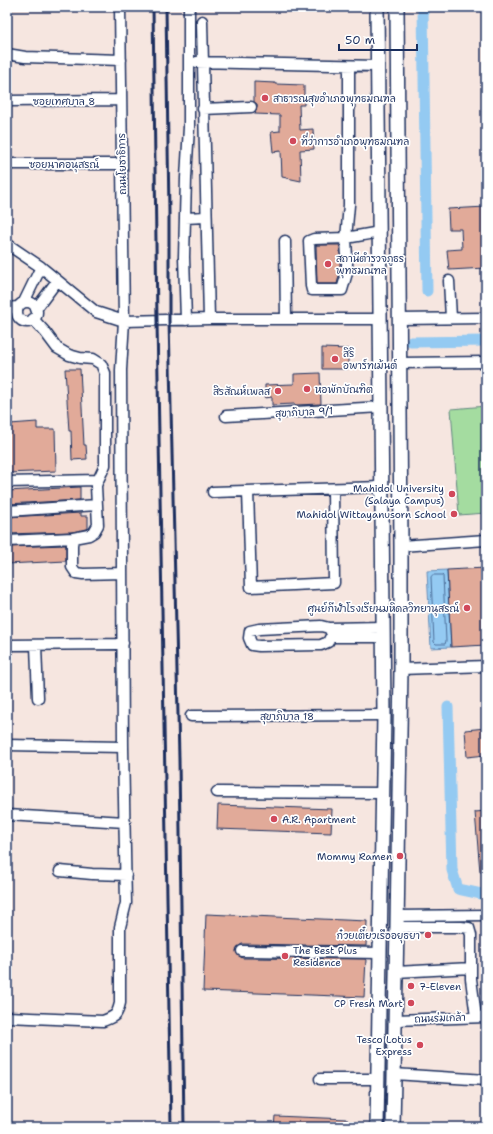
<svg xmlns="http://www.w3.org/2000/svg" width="493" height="1134" viewBox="0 0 493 1134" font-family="'Shantell Sans','Playpen Sans Thai',sans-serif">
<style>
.green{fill:#a4dca0;stroke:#60867f}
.water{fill:#94caf2;stroke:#648cb7}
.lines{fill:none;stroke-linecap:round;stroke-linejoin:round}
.shore{stroke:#4b6d99;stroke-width:1}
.canal{stroke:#94caf2;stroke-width:11}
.building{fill:#e1aa99;stroke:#1b2f5e}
.minor-casing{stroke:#1b2f5e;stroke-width:13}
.major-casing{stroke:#1b2f5e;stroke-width:16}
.minor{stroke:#fff;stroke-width:10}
.major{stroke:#fff;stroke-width:13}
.rail{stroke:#1b2f5e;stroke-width:3}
.poi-dot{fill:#d1495b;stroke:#fff;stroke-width:1.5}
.labels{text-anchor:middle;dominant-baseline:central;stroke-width:3.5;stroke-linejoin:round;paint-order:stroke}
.poi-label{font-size:10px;fill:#1b2f5e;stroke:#fff;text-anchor:start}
.street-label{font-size:10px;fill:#1b2f5e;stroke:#fff}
</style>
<rect width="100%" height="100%" fill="#f6e6e0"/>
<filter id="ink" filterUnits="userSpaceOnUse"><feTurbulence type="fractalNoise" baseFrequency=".025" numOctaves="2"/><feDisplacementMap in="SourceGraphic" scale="8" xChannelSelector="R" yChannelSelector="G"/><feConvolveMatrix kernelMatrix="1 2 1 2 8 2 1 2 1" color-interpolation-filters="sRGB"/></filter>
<g filter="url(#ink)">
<path class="green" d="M486,406V513L459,515L451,409Z"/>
<path class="water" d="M447,570L451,647L431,648L427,571Z"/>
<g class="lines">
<path class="shore" d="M433,575H442L443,576L446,641L445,644H436L434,642L431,577Z"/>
<path class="canal" d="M423,7L427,291
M411,342L486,341
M448,707L452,870L458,889L486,895"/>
</g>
<path class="building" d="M254,82L275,83V84L304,85V105H299L300,130L313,129L314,149L300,150L301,181L282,177L281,151L273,152L271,132L280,131V115L255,114L257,107V104L254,102Z
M486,207V268L449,270L447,250L462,249L461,229H449L448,209Z
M316,245H340V272L337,284H317Z
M322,348L348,349V369H322Z
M65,369H80L84,445H86L87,459L72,460L71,431H69Z
M320,373L321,404L295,405V404L272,405V397L265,398V385L294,384V374Z
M37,422V429H55L56,471L7,473V429H10V424Z
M80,487V500L7,504V491Z
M81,513V516H88V528L87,529L72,532L7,534V517Z
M66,545V561L7,564V547Z
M486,568V645L451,647L447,570Z
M486,728V755L467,757L465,730Z
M218,805L332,809L331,833L217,829Z
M486,811V871L480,872L475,812Z
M206,914L367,921L366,946L242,944L239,946L236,951L237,954L242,958L366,959L364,997L203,991Z
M275,1116L347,1119V1127H274Z"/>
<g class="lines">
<g class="minor-casing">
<path id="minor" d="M202,21L209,319
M7,54L25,57L121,60
M197,62L378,66
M349,66V205L346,238L380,232
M7,101L121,100
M203,109L251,107
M7,164H122
M185,218L206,217
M346,238L347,258V273L342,290H312L311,286L309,241L314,239Z
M285,241L286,319
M7,244L41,267L96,312L124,321L209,319H381
M449,281L451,318
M24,302L41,267
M17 312a10 10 0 1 1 20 0a10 10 0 1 1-20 0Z
M7,308L18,307
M36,309L57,281
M33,319L45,332L57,348L69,355L80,358L93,359L101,364L105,373V465C102,473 98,479 96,486L98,525L94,532L89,535L73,538L72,545V567L76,573L83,574L122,573
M399,319L486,318
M186,320L184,257L186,178L189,127V7
M400,363L486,362
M226,416L381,407
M7,482L97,480
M248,491L251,587L334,583L333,489
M213,492L382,487
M7,511L97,505
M7,541L73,538
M401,546L486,540
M321,626L329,628L332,634L328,642L321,645L259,646L252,645L249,638L250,631L259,629Z
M329,628L383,627
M331,637H383
M7,645L117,644L123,643
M36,645L38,698
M401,669L486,666
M191,716L384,715
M7,745L123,747
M217,792L383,793
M7,815L125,822
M60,871L92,874L126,875
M397,916L486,915
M397,927H461L469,928L471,935V968
M242,951L380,953
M396,972L471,968V979L476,1017
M7,1017L103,1021C115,1016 117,1016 120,1003V927L126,903L123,747L121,370L124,321L120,7
M395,1020L486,1017
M394,1074L486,1080
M320,1079H378"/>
</g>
<g class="major-casing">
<path id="major" d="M377,7L384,715L377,1127
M393,1127L397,927L401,669V546L397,7"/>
</g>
<use href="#minor" class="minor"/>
<use href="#major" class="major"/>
<path class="rail" d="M153,7L157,321L171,1127
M166,7L169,213V320L179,759L184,1127"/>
</g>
</g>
<g class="poi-dot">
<circle cx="265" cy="98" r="4"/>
<circle cx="293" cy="141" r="4"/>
<circle cx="328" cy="264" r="4"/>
<circle cx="335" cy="359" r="4"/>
<circle cx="307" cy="389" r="4"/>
<circle cx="278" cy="391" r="4"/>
<circle cx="452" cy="494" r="4"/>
<circle cx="454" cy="514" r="4"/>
<circle cx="467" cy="608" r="4"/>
<circle cx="274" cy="819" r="4"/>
<circle cx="400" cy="856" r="4"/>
<circle cx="428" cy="935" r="4"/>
<circle cx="285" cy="956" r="4"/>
<circle cx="411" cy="986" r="4"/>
<circle cx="411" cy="1003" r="4"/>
<circle cx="420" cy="1045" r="4"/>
</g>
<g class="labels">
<g class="poi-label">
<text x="273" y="98">สาธารณสุขอำเภอพุทธมณฑล</text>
<text x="301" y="141">ที่ว่าการอำเภอพุทธมณฑล</text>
<text x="336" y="258">สถานีตำรวจภูธร<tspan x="336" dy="12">พุทธมณฑล</tspan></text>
<text x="343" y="353">สิริ<tspan x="343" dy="12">อพาร์ทเม้นต์</tspan></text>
<text x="315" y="389">หอพักบัณฑิต</text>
<text x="270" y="391" text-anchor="end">สิรสัณห์เพลส</text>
<text x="444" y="488" text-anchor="end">Mahidol University<tspan x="444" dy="12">(Salaya Campus)</tspan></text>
<text x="446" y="514" text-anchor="end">Mahidol Wittayanusorn School</text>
<text x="459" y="608" text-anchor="end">ศูนย์กีฬาโรงเรียนมหิดลวิทยานุสรณ์</text>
<text x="282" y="819">A.R. Apartment</text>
<text x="392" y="856" text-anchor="end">Mommy Ramen</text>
<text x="420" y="935" text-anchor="end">ก๋วยเตี๋ยวเรืออยุธยา</text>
<text x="293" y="950">The Best Plus<tspan x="293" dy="12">Residence</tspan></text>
<text x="419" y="986">7-Eleven</text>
<text x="403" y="1003" text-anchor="end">CP Fresh Mart</text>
<text x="412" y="1039" text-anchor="end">Tesco Lotus<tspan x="412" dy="12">Express</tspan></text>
</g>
<g class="street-label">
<text x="64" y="101">ซอยเทศบาล 8</text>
<text x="64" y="164">ซอยนาคอนุสรณ์</text>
<text transform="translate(122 164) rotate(-91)">ถนนโยธาธิการ</text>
<text transform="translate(304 412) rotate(-3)">สุขาภิบาล 9/1</text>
<text x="287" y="716">สุขาภิบาล 18</text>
<text transform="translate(440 1018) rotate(-2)">ถนนร่มเกล้า</text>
</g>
</g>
<rect width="493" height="1134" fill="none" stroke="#fff" stroke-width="24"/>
<rect x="12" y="12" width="469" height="1110" fill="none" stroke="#1b2f5e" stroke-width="1.5" filter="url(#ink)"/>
<path d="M339 44v6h78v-6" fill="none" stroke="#1b2f5e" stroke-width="2"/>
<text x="345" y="44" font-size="12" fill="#1b2f5e" stroke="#ffffff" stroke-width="3" paint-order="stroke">50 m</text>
</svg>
